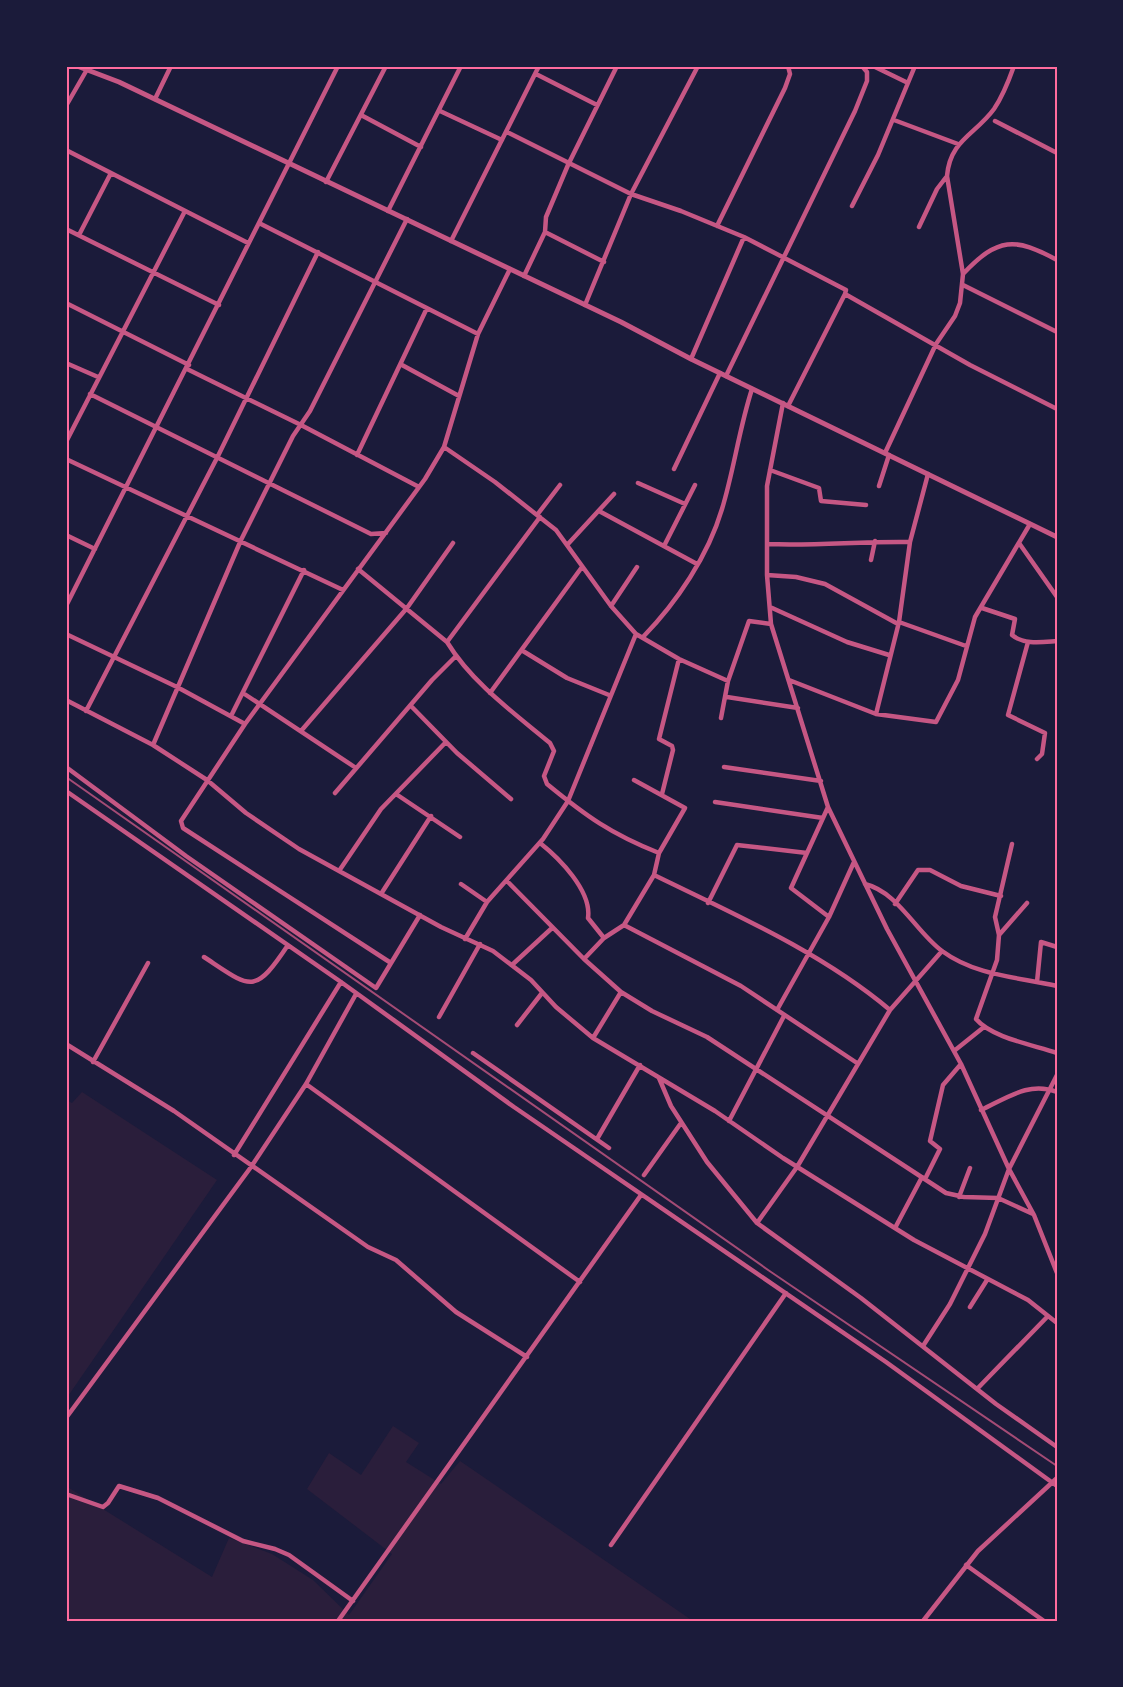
<svg xmlns="http://www.w3.org/2000/svg" width="1123" height="1687" viewBox="0 0 1123 1687" font-family="'Crimson Pro',serif">
<style>
.green{fill:#2a1e3b}
.lines{fill:none;stroke-linecap:round;stroke-linejoin:round}
.minor{stroke:#c65784;stroke-width:4.5}
.tertiary{stroke:#c65784;stroke-width:5}
.rail{stroke:#a44b75;stroke-width:2}
.neatline{fill:none;stroke:#ff6b9d;stroke-width:2}
</style>
<rect width="100%" height="100%" fill="#1b1b3a"/>
<path class="green" d="M82,1092L217,1180L66,1399V1100L72,1103Z
M393,1426L419,1443L406,1462L441,1484L460,1461L693,1621H66V1486L212,1577L229,1538L272,1554L313,1580L349,1615L392,1554L307,1489L329,1453L361,1475Z"/>
<g class="lines">
<path class="minor" d="M873,66L906,82
M536,74L597,105
M155,99L171,66
M66,106L89,66
M440,111L502,140
M361,115L421,147
M894,120L958,144
M995,121L1057,153
M507,132L631,194L681,211L744,237L846,290L845,294L970,365L1057,409
M66,150L248,243
M326,182L386,66
M852,206L878,155L915,66
M388,211L461,66
M259,223L478,334
M717,226L785,88L790,74L788,66
M919,227L937,189L947,176
M66,229L219,305
M545,232L604,262
M79,235L111,173
M451,241L539,66
M963,274C998,237 1015,237 1057,260
M524,276L545,232L546,217L568,165L617,66
M963,285L1057,332
M66,303L189,365
M585,305L631,194L698,66
M691,359L744,237
M66,363L98,377
M402,365L459,396
M187,369L301,425L419,487
M726,376L855,111L867,81V72L862,66
M90,394L371,534L386,533
M783,403L767,486V575L771,624L828,807L887,929L961,1064L1009,1169L1034,1215L1057,1273
M788,406L845,294
M66,442L185,211
M444,447L495,482L556,530L611,606L636,634L679,659L728,681
M885,453L936,344L955,316L960,303L963,274L947,176C950,140 975,135 994,109C1003,96 1009,80 1014,66
M357,455L427,308
M66,459L343,590
M674,469L720,373
M770,470L819,488L821,501L866,505
M638,483L685,504
M879,486L889,455
M599,511L697,564
M537,515L560,485
M66,535L95,549
M1019,543L1057,597
M568,544L614,494
M768,544C816,546 862,541 910,542
M664,546L695,485
M871,560L875,541
M358,569L447,642C472,683 514,713 550,743L554,751L544,776L547,784C586,816 611,834 659,853L654,875C734,914 821,952 890,1010
M767,575L796,577L825,584L898,624
M66,606L338,66
M611,606L637,567
M770,607L847,642L889,655
M982,608L1015,619L1012,635C1024,645 1042,642 1057,641
M899,622L966,646
M66,634L177,687L245,724
M643,637C677,602 708,556 722,509C734,470 739,429 752,389
M447,642L540,517
M1028,642L1008,715L1045,733L1042,754L1037,759
M523,651L567,678L609,695
M789,680L876,714L936,722L958,680L975,617L1030,524
M243,693L356,768
M490,693L582,567
M727,697L798,708
M66,700L153,745L207,780L246,813L299,849L441,927L493,951L531,980L556,1007L593,1038L715,1111L783,1158L914,1240L1028,1300L1057,1323
M412,707L457,753L511,799
M86,711L218,456L318,252
M876,714L899,622L910,542L928,474
M231,716L304,570
M721,718L728,681L749,621L771,624
M301,731L407,608L453,543
M153,745L241,540L293,436L310,411L407,219
M66,767L186,856L376,988L420,915
M724,767L821,781
M634,780L685,808L659,853
M66,791L341,982L514,1107L886,1362L1057,1486
M335,793L432,680L455,657
M396,794L460,837
M662,794L673,750L672,746L659,739L679,659
M715,802L823,818L828,807
M823,818L791,888L829,917
M540,843C559,858 592,891 588,918L604,938
M1012,844L995,917L999,935L997,960L976,1019C992,1038 1034,1045 1057,1053
M339,871L381,809L446,742
M507,881L584,959L621,992L652,1011L707,1037L946,1193L964,1197L998,1198L1033,1214
M461,884L487,902
M865,884C898,892 916,932 942,951C976,976 1018,977 1057,986
M381,894L431,816
M708,903L737,845L807,853
M895,904L918,870H930L961,886L1001,896
M624,925L741,986L857,1063
M999,935L1027,903
M465,939L487,902L543,839L568,801L636,634
M204,957C251,988 254,996 288,945
M584,959L604,938L624,925L654,875
M391,963L183,828L181,821L245,724L425,479L444,447L478,334L510,269
M513,964L552,928
M1037,982L1041,942L1057,947
M777,1010L829,917L854,862
M439,1017L480,944
M517,1025L542,993
M593,1038L621,992
M66,1044L174,1111L368,1247L396,1260L456,1312L527,1357
M954,1051L984,1027
M473,1053L609,1148
M93,1062L148,963
M659,1078L671,1106L707,1162L757,1223L861,1298L996,1404L1057,1447
M306,1084L580,1282
M981,1110C1007,1098 1029,1081 1057,1092
M729,1121L784,1016
M597,1139L640,1065
M234,1155L341,982
M644,1175L681,1123
M925,1179L940,1149L930,1141L943,1085L961,1064
M959,1197L970,1168
M757,1223L797,1167L890,1010L942,951
M895,1228L922,1177
M970,1307L987,1280
M923,1346L950,1304L985,1234L1009,1169L1057,1075
M977,1389L1048,1316
M66,1418L251,1167L306,1084L356,994
M66,1494L103,1507L108,1503L119,1486L158,1498L243,1541L275,1549L289,1555L353,1601
M611,1545L786,1293
M966,1565L1044,1621
M338,1621L641,1195
M923,1621L978,1551L1057,1478"/>
<path class="tertiary" d="M77,66L119,82L621,322L691,359L1057,537"/>
<path class="rail" d="M66,777L771,1272L1057,1466"/>
</g>
<rect width="1123" height="1687" fill="none" stroke="#1b1b3a" stroke-width="135"/>
<rect x="68" y="68" width="988" height="1552" class="neatline"/>
</svg>
